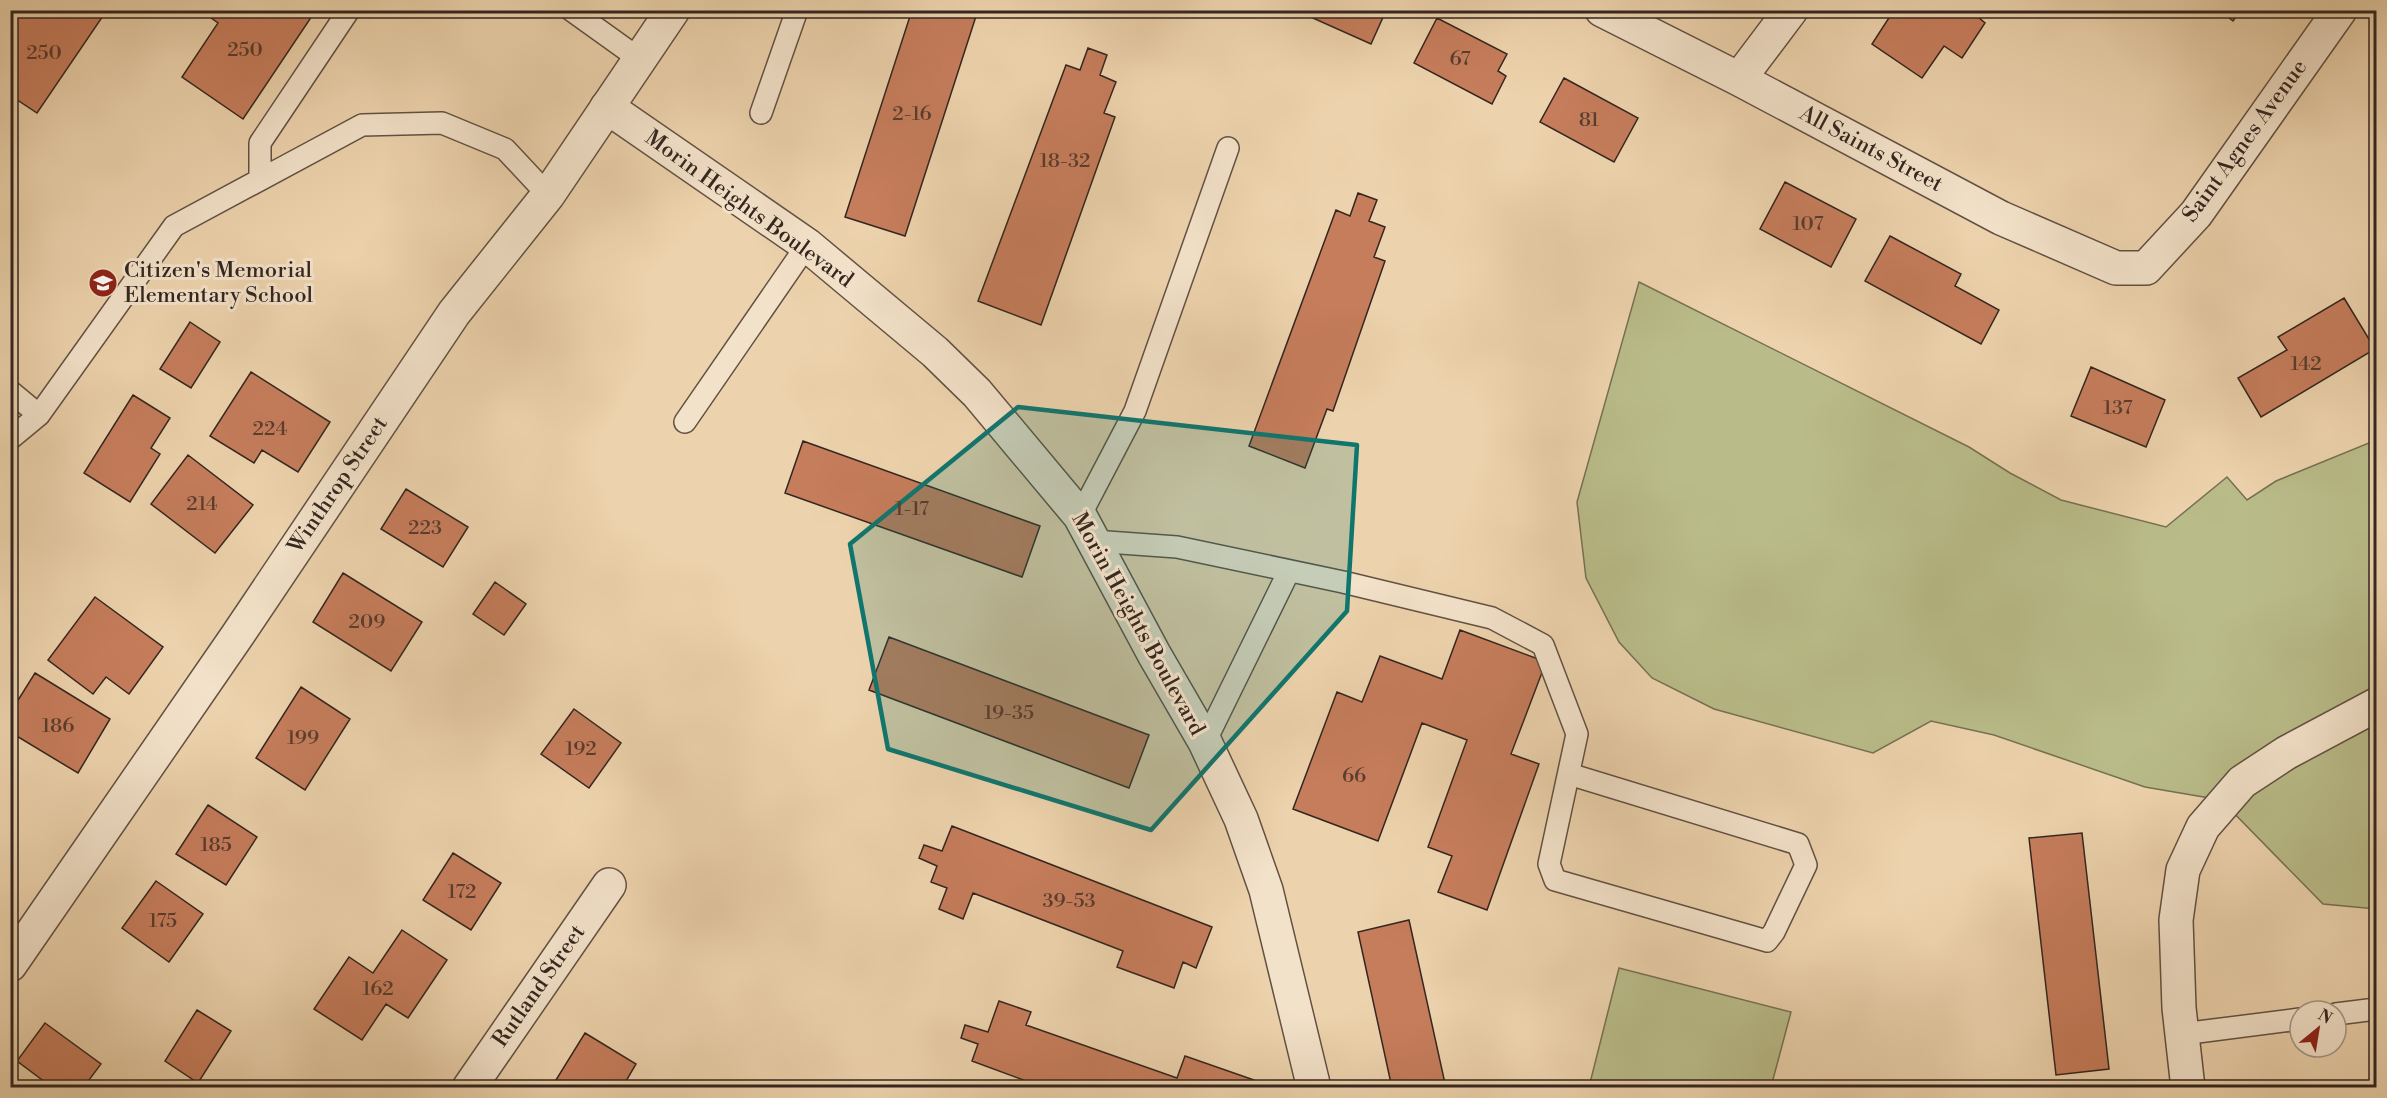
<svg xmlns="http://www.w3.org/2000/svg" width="2387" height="1098" viewBox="0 0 2387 1098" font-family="'Libre Bodoni',serif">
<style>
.green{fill:#b9bc89;stroke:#767154;stroke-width:1.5}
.building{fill:#c67d5c;stroke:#332620;stroke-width:1.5}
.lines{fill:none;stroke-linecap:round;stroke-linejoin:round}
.service-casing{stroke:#625143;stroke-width:24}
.minor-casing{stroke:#625143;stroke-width:36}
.tertiary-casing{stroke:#625143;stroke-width:36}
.service{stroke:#f3e2ca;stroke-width:21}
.minor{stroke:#f3e2ca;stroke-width:33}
.tertiary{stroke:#f3e2ca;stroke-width:33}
.marked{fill:#0f766e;fill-opacity:0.2;stroke:#0f766e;stroke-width:4.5;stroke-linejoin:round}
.labels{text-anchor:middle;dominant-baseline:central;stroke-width:6;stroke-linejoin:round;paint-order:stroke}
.number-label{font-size:20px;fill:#583c2f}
.street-label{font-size:22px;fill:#332620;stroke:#f3e2ca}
.poi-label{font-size:22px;fill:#332620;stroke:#f3e2ca;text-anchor:start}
</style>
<rect width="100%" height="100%" fill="#edd3ad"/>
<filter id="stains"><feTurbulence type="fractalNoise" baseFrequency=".00333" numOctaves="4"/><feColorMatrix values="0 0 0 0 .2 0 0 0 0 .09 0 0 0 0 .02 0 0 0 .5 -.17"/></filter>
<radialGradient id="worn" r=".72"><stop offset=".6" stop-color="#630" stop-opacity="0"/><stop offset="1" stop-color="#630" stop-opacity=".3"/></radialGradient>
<path class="green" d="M1639,282L1969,447L2010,473L2061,500L2166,527L2227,477L2247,500L2276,481L2376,440V909L2323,904L2221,800L2145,787L1994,735L1931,721L1873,753L1714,709L1652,678L1619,642L1586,578L1577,502Z
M1619,968L1791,1012L1771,1087L1608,1088L1590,1083Z"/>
<path class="building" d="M10,10H107L37,113L10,95Z
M200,10H316L243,119L182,77L218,23Z
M912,10H978L905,236L845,217Z
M1295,10H1373L1384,15L1371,44Z
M1894,10H1970L1985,23L1962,58L1944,46L1922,78L1872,44Z
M2219,10H2241L2233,21Z
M1437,18L1507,54L1498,71L1506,76L1492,104L1414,63Z
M1088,48L1107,55L1100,75L1116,82L1104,113L1115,117L1041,325L978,301L1066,65L1080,70Z
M1564,78L1638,118L1614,162L1540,122Z
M1785,182L1856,219L1831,267L1760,229Z
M1358,193L1377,200L1369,221L1385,227L1374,257L1385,261L1333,411L1327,409L1305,468L1249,446L1336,210L1350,216Z
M1890,236L1961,274L1955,286L1999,310L1981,344L1865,281Z
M2344,298L2375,349L2261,417L2238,378L2287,350L2278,337Z
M190,322L220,342L191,388L160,369Z
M2091,367L2165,400L2146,447L2071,416Z
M251,372L330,422L298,472L262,450L254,463L210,436Z
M133,395L170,418L151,448L160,454L130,502L84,473Z
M803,441L1040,526L1022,577L785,493Z
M188,455L253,505L215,553L151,504Z
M406,489L468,527L443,567L381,529Z
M343,573L422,622L391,671L313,622Z
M495,582L526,604L504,635L473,614Z
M95,597L163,647L129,694L106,677L93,694L48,660Z
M1460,630L1546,662L1511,754L1539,764L1487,910L1438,892L1452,856L1428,847L1467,740L1422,723L1378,841L1293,809L1337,692L1362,702L1380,656L1442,679Z
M889,637L1149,735L1129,788L869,690Z
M35,673L110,719L78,773L10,732V713Z
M301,687L350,719L305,790L256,758Z
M574,709L621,743L589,788L541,754Z
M208,805L257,837L226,885L176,854Z
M952,826L1212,927L1196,968L1183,962L1174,988L1117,967L1123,951L973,893L963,919L939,909L947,888L931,882L937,866L919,858L924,845L942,851Z
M2082,833L2109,1069L2056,1075L2029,838Z
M453,853L501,883L471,930L423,900Z
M156,881L203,914L169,962L122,928Z
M1409,920L1446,1088H1392L1358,932Z
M402,930L447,960L408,1018L386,1004L362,1040L314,1009L349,957L373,973Z
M999,1001L1031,1012L1026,1025L1177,1078L1185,1056L1254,1080L1252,1088H1045L972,1061L978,1044L961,1038L965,1025L988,1032Z
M197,1010L231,1031L198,1083L165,1061Z
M45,1023L101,1064L83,1088H53L17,1061Z
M585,1033L636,1064L622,1088H551Z"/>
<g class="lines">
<g class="service-casing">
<path id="service" d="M571,10L638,58
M761,113L797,10
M260,179V143L349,10
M10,391L39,415L174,226L362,125L442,123L505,149L548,195
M685,422L807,245
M10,439L39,415
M1080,516L1135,411L1228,148
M1093,541L1177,547L1343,582L1492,618L1543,645L1577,734L1549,864L1555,880L1767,941L1774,932L1806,865L1798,844L1569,774
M1205,742L1289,571
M2336,1014L2376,1009
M2182,1034L2300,1019"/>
</g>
<g class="minor-casing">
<path id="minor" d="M1602,10L1739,79L2001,218L2116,268H2146L2196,214L2340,10
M1739,79L1791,10
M607,107L807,245L935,352L977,393L1080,516L1154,654L1205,742L1241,819L1266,890L1314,1088
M469,1088L609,885
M2188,1088L2179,1008L2176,920L2183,870L2203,827L2242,782L2286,753L2376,705"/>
</g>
<g class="tertiary-casing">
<path id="tertiary" d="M10,965L237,636L454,313L548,195L673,10"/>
</g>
<use href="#service" class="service"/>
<use href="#minor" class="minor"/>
<use href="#tertiary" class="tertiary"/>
</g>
<path class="marked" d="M1018,407L1357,445L1347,611L1151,830L888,749L850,544Z"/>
<defs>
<g id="school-disc" transform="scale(1.5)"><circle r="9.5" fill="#8f2418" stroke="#f3e2ca"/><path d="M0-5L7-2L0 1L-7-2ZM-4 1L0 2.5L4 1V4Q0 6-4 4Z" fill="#fff"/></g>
</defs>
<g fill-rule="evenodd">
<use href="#school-disc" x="103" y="283"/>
</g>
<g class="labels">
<g class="number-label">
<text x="245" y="50">250</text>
<text x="44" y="53">250</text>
<text x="1460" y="59">67</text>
<text x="912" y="114">2-16</text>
<text x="1589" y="120">81</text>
<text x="1065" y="161">18-32</text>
<text x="1808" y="224">107</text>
<text x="2306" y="364">142</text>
<text x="2118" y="408">137</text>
<text x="270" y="429">224</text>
<text x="202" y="504">214</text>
<text x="912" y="509">1-17</text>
<text x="425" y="528">223</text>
<text x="367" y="622">209</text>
<text x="1009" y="713">19-35</text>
<text x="58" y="726">186</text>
<text x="303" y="738">199</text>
<text x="581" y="749">192</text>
<text x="1354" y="776">66</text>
<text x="216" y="845">185</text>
<text x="462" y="892">172</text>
<text x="1069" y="901">39-53</text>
<text x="163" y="921">175</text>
<text x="378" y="989">162</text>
</g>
<g class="street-label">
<text transform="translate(2245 141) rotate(-54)">Saint Agnes Avenue</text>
<text transform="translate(1871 149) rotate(28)">All Saints Street</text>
<text transform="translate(749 209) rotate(36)">Morin Heights Boulevard</text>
<text transform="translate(338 485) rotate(-56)">Winthrop Street</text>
<text transform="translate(1138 624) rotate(61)">Morin Heights Boulevard</text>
<text transform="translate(539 986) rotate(-55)">Rutland Street</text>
</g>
<g class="poi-label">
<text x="124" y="270">Citizen's Memorial<tspan x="124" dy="25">Elementary School</tspan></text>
</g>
</g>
<rect width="2387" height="1098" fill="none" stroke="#edd3ad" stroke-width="36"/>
<rect x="12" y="12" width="2363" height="1074" fill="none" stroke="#332620" stroke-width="3"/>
<rect x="18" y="18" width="2351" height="1062" fill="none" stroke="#332620" stroke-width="1.5"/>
<g transform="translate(2318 1029) rotate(30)"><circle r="28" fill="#f3e2ca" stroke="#a69786" stroke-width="1.5"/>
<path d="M0-4.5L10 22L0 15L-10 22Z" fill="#8f2418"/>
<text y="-9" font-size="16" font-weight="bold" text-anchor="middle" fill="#332620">N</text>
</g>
<rect width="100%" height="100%" filter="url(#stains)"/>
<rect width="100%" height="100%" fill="url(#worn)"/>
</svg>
